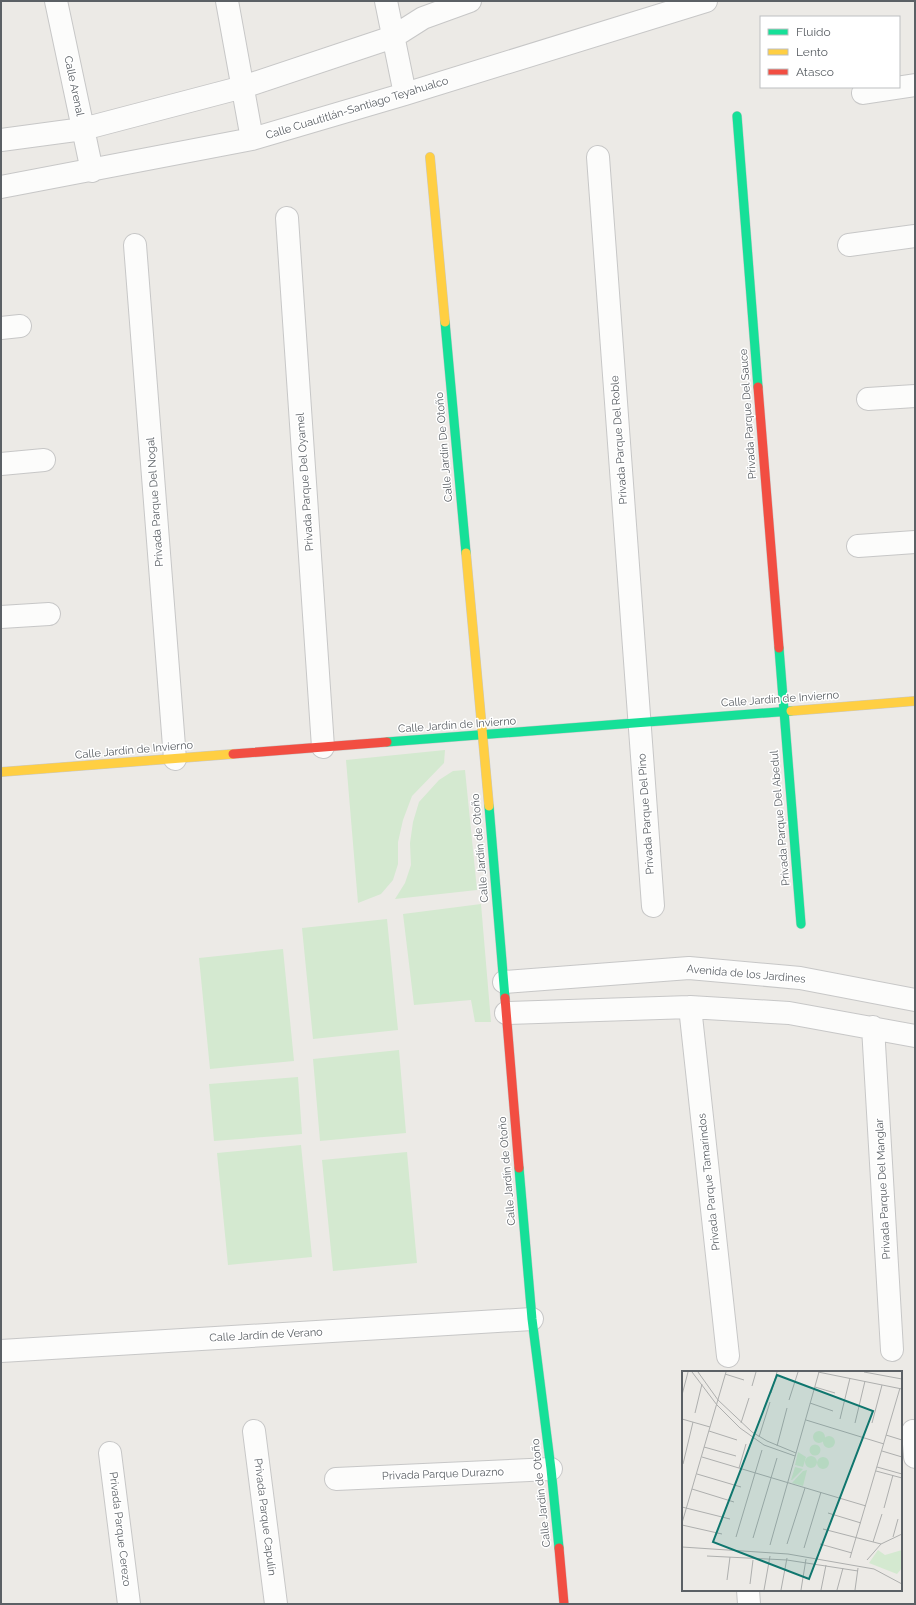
<svg xmlns="http://www.w3.org/2000/svg" width="916" height="1605" viewBox="0 0 916 1605" font-family="Raleway,sans-serif">
<style>
.green{fill:#d4e9d0}
.lines{fill:none;stroke-linecap:round;stroke-linejoin:round}
.street-casing{stroke:#c7c7c7;stroke-width:24}
.fast-casing{stroke:#c8c8c8;stroke-width:10}
.slow-casing{stroke:#c8c8c8;stroke-width:10}
.jam-casing{stroke:#c8c8c8;stroke-width:10}
.street{stroke:#fcfcfb;stroke-width:22}
.fast{stroke:#16e098;stroke-width:9}
.slow{stroke:#ffcf43;stroke-width:9}
.jam{stroke:#f24e42;stroke-width:9}
.labels{text-anchor:middle;dominant-baseline:central;stroke-width:3;stroke-linejoin:round;paint-order:stroke}
.street-label{font-size:11px;fill:#5b6065;stroke:#fff}
.inset-road{fill:none;stroke:#aeafae;stroke-width:1}
.view{fill:#0f766e;fill-opacity:0.15;stroke:#0f766e;stroke-width:2}
.inset-edge{fill:none;stroke:#5b6065;stroke-width:2}
</style>
<rect width="100%" height="100%" fill="#eceae6"/>
<path class="green" d="M445,750L444,763L412,796L403,820L398,842V864L393,880L381,894L358,903L346,760Z
M465,770L477,890L395,899L405,883L411,865L410,843L413,822L419,802L439,780L453,771Z
M481,904L491,1022H475L471,1000L414,1005L403,914Z
M387,919L398,1030L313,1039L302,928Z
M283,949L294,1061L210,1069L199,958Z
M399,1050L406,1133L320,1141L313,1059Z
M298,1077L302,1134L214,1141L209,1084Z
M301,1145L312,1257L228,1265L217,1153Z
M407,1152L417,1263L333,1271L322,1160Z"/>
<g class="lines">
<g class="street-casing">
<path id="street" d="M56,1L92,171
M227,1L252,139
M386,1L405,94
M863,93L915,85
M1,140L83,129L243,87L393,37L423,18L470,1
M598,157L653,906
M1,187L252,139L405,94L706,1
M287,218L323,747
M135,245L175,759
M849,245L915,236
M1,328L20,326
M868,399L915,396
M1,464L44,460
M858,546L915,542
M1,617L49,614
M504,982L689,968L800,978L915,1000
M690,1007L728,1356
M506,1013L690,1007L789,1013L915,1036
M873,1027L892,1350
M1,1351L532,1319
M254,1431L276,1604
M913,1431L915,1457
M110,1453L129,1604
M336,1479L551,1469
M748,1590L749,1604"/>
</g>
<g class="fast-casing">
<path id="fast" d="M737,116L758,387
M445,322L466,553
M779,648L801,924
M387,742L791,711
M489,806L505,998
M519,1168L532,1319L551,1469L559,1548"/>
</g>
<g class="slow-casing">
<path id="slow" d="M430,157L445,322
M466,553L489,806
M791,711L915,701
M1,772L233,754"/>
</g>
<g class="jam-casing">
<path id="jam" d="M758,387L779,648
M233,754L387,742
M505,998L519,1168
M559,1548L564,1604"/>
</g>
<use href="#street" class="street"/>
<use href="#fast" class="fast"/>
<use href="#slow" class="slow"/>
<use href="#jam" class="jam"/>
</g>
<g class="labels">
<g class="street-label">
<text transform="translate(74 86) rotate(78)">Calle Arenal</text>
<text transform="translate(357 108) rotate(-17)">Calle Cuautitlán-Santiago Teyahualco</text>
<text transform="translate(748 414) rotate(-94)">Privada Parque Del Sauce</text>
<text transform="translate(619 440) rotate(-94)">Privada Parque Del Roble</text>
<text transform="translate(444 447) rotate(-95)">Calle Jardín De Otoño</text>
<text transform="translate(305 482) rotate(-94)">Privada Parque Del Oyamel</text>
<text transform="translate(155 502) rotate(-94)">Privada Parque Del Nogal</text>
<text transform="translate(780 699) rotate(-4)">Calle Jardín de Invierno</text>
<text transform="translate(457 725) rotate(-4)">Calle Jardín de Invierno</text>
<text transform="translate(134 750) rotate(-5)">Calle Jardín de Invierno</text>
<text transform="translate(646 814) rotate(-94)">Privada Parque Del Pino</text>
<text transform="translate(780 818) rotate(-95)">Privada Parque Del Abedul</text>
<text transform="translate(480 848) rotate(-95)">Calle Jardín de Otoño</text>
<text transform="translate(746 974) rotate(5)">Avenida de los Jardines</text>
<text transform="translate(507 1171) rotate(-95)">Calle Jardín de Otoño</text>
<text transform="translate(709 1182) rotate(-96)">Privada Parque Tamarindos</text>
<text transform="translate(883 1189) rotate(-93)">Privada Parque Del Manglar</text>
<text transform="translate(266 1335) rotate(-3)">Calle Jardín de Verano</text>
<text transform="translate(443 1474) rotate(-2)">Privada Parque Durazno</text>
<text transform="translate(541 1493) rotate(-96)">Calle Jardín de Otoño</text>
<text transform="translate(265 1517) rotate(83)">Privada Parque Capulín</text>
<text transform="translate(120 1529) rotate(83)">Privada Parque Cerezo</text>
</g>
</g>
<g transform="translate(682 1371)">
<rect width="220" height="220" fill="#eceae6"/>
<path d="M131 66a6 6 0 1 1 12 0a6 6 0 1 1-12 0ZM141 71a6 6 0 1 1 12 0a6 6 0 1 1-12 0ZM127.5 79a5.5 5.5 0 1 1 11 0a5.5 5.5 0 1 1-11 0ZM116,81L124,86L121,96L113,94ZM123 91a6 6 0 1 1 12 0a6 6 0 1 1-12 0ZM135 92a6 6 0 1 1 12 0a6 6 0 1 1-12 0ZM113,96L121,98L110,109H109ZM125,99L121,115L110,112L121,100ZM196,179L203,184L220,179V197L215,203L187,192Z" fill="#d4e9d0"/>
<path class="inset-road" d="M10,1L35,34L58,57L82,74L113,85M16,1L36,29L70,61L85,70L114,82M136,1L220,18M182,1L220,8M43,3L62,9M70,15L74,1M133,16L153,22M89,22L95,1M0,24L6,1M107,29L116,1M128,32L151,40M13,42L20,13M0,48L28,56M158,48L168,7M124,49L202,73M59,52L67,27M173,52L183,10M190,52L200,14M27,60L55,69M204,64L220,69M77,66L88,31M95,75L105,37M22,76L54,85M200,80L220,86M20,86L184,135M1,93L11,51M195,96L220,103M57,97L64,73M194,100L220,107M15,103L59,116M10,118L52,131M0,136L48,148M202,137L211,104M146,142L179,152M0,152L44,1M0,154L40,163M141,158L199,173M54,166L80,79M211,166L216,148M71,167L95,87M191,171L200,143M105,173L123,117M138,173L170,182M88,174L137,1M0,176L106,183L192,198L220,213M122,177L139,121M25,185L105,189L176,200M168,187L218,17M185,189L199,173L220,163M45,209L48,186M68,213L71,189M82,219L88,185M99,219L105,187M119,219L124,188M139,219L144,194M155,219L161,197M173,219L176,197"/>
<path class="view" d="M95,4L191,40L127,208L31,171Z"/>
<rect width="220" height="220" class="inset-edge"/>
</g>
<rect width="916" height="1605" fill="none" stroke="#5b6065" stroke-width="4"/>
<rect x="760" y="16" width="140" height="72" fill="#ffffff" stroke="#bdbfc1"/>
<rect x="768" y="29" width="20" height="6" fill="#16e098" stroke="#bdbfc1"/>
<text x="796" y="36" font-size="12" fill="#5b6065">Fluido</text>
<rect x="768" y="49" width="20" height="6" fill="#ffcf43" stroke="#bdbfc1"/>
<text x="796" y="56" font-size="12" fill="#5b6065">Lento</text>
<rect x="768" y="69" width="20" height="6" fill="#f24e42" stroke="#bdbfc1"/>
<text x="796" y="76" font-size="12" fill="#5b6065">Atasco</text>
</svg>
